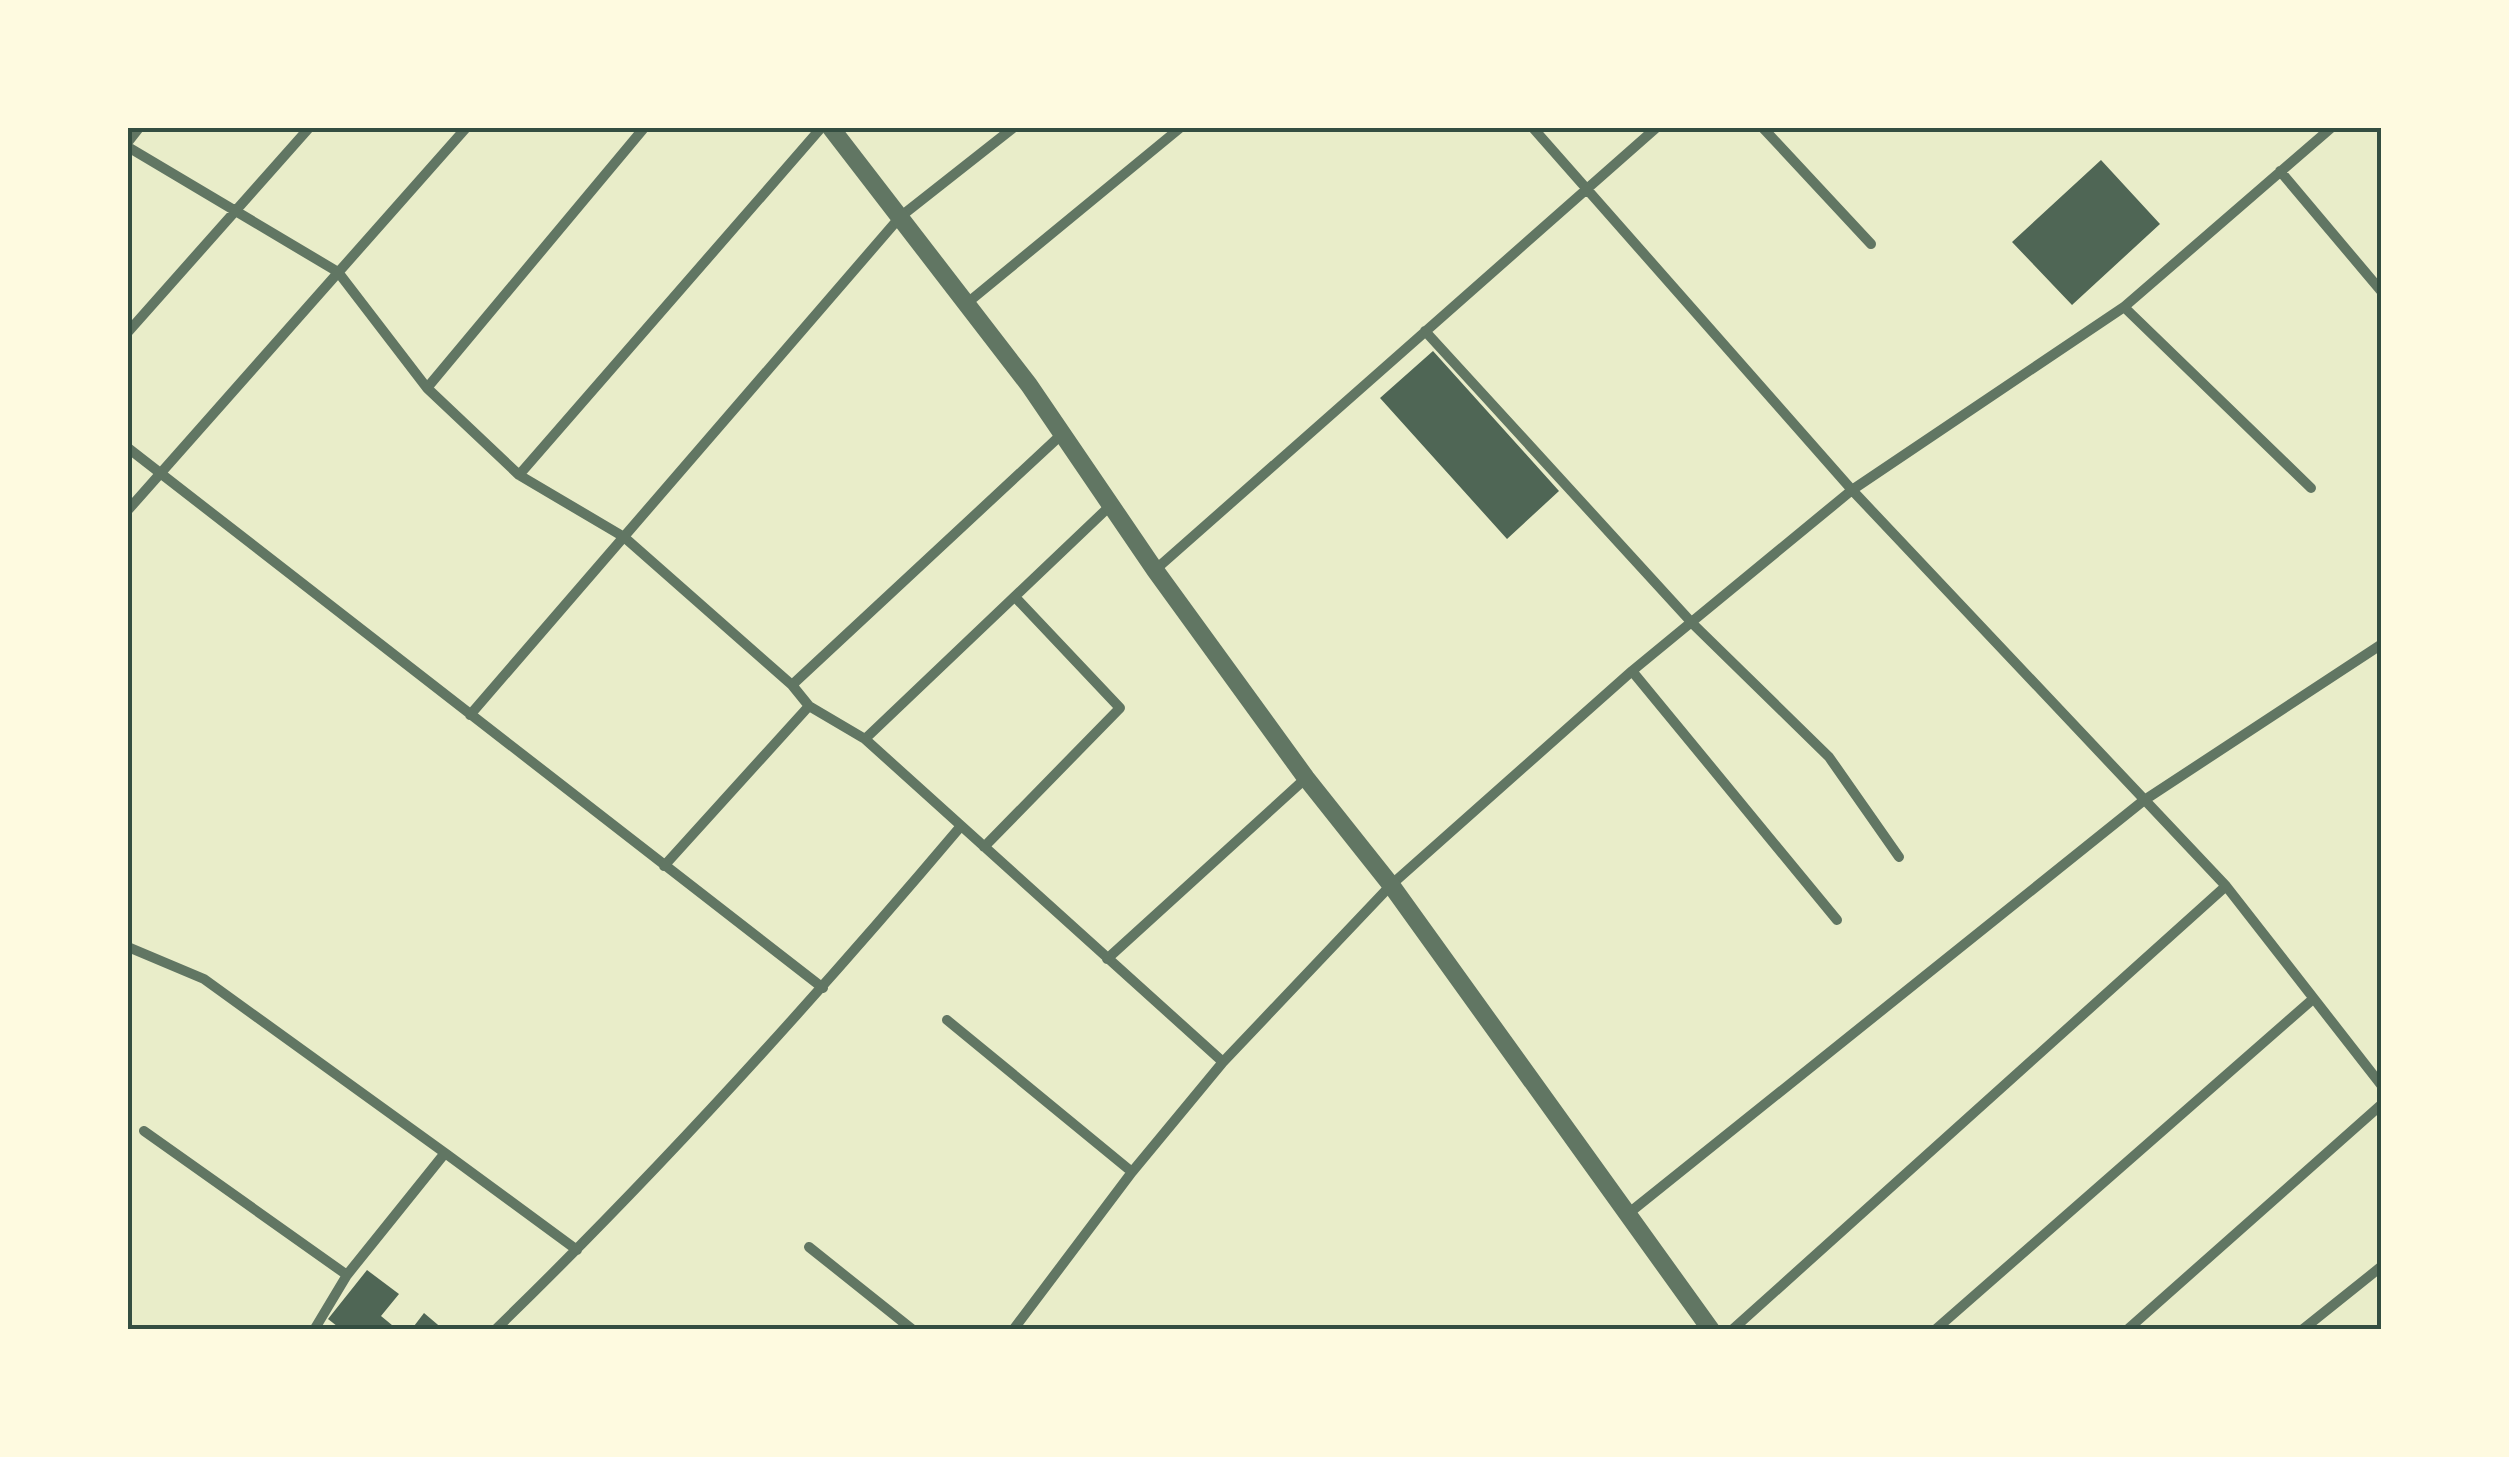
<svg xmlns="http://www.w3.org/2000/svg" width="2509" height="1457" viewBox="0 0 2509 1457" font-family="'DM Sans',sans-serif">
<style>
.building{fill:#4f6655}
.lines{fill:none;stroke-linecap:round;stroke-linejoin:round}
.minor{stroke:#617663;stroke-width:10}
.tertiary{stroke:#617663;stroke-width:18}
.neatline{fill:none;stroke:#344e41;stroke-width:4}
</style>
<rect width="100%" height="100%" fill="#e9edc9"/>
<path class="building" d="M2101,160L2160,224L2072,305L2012,242Z
M1433,351L1559,491L1507,539L1380,398Z
M367,1270L399,1294L381,1316L398,1330H342L328,1319Z
M424,1313L444,1330H411Z"/>
<g class="lines">
<path class="minor" d="M1533,128L1852,490L2226,886L2382,1086
M1763,128L1871,244
M128,142L139,128
M128,147L338,272L427,388L519,475L624,537L792,685
M2280,171L2382,292
M966,304L1180,128
M2124,307L2311,488
M1425,331L1693,624L1829,757L1899,857
M128,332L309,128
M427,388L644,128
M128,448L823,988
M519,475L821,128
M128,510L466,128
M1155,570L1656,128
M1632,671L1837,920
M809,706L865,739L1223,1062
M470,715L900,217L1013,128
M865,739L1111,505
M984,847L1120,708L1015,597
M664,866L809,706L792,685L1062,434
M128,947L204,979L445,1153L347,1275
M1107,959L1306,778
M947,1020L1132,1172
M144,1131L347,1275L314,1330
M445,1153L577,1250
M1629,1213L2143,801L2382,644
M809,1247L913,1330
M495,1330C660,1170 813,1001 961,826
M1013,1330L1132,1172L1223,1062L1391,885L1632,671L1852,490L2124,307L2331,128
M1732,1330L2226,886
M1935,1330L2313,999
M2127,1330L2382,1104
M2302,1330L2382,1266"/>
<path class="tertiary" d="M831,128L1029,385L1155,570L1306,778L1391,885L1711,1330"/>
</g>
<rect width="2509" height="1457" fill="none" stroke="#fefae0" stroke-width="260"/>
<rect x="130" y="130" width="2249" height="1197" class="neatline"/>
</svg>
